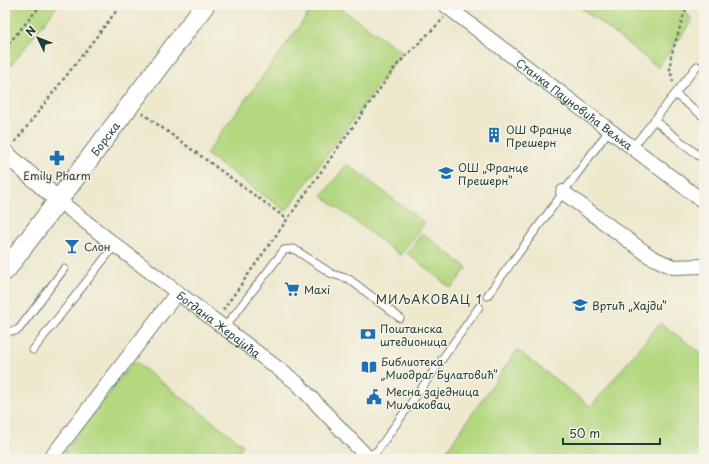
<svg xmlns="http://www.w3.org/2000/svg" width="709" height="464" viewBox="0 0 709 464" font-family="'Playpen Sans',sans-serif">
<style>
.green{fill:#b4d880;stroke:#6a8a5a}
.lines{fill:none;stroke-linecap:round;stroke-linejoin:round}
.service-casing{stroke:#67796a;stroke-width:9}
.minor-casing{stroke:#67796a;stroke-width:16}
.tertiary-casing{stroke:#67796a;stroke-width:19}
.secondary-casing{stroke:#67796a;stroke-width:21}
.path{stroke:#67796a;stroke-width:2.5;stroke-dasharray:3 3;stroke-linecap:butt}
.service{stroke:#fff;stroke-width:7}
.minor{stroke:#fff;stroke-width:14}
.tertiary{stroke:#fff;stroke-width:17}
.secondary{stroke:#fff;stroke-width:19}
.labels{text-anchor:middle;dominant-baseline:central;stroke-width:3;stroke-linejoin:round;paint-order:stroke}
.street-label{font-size:11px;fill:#1f3d34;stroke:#f7f3e8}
.poi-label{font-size:11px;fill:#1f3d34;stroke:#f7f3e8;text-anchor:start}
.neighbourhood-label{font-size:12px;letter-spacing:1px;fill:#1f3d34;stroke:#f7f3e8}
</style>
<rect width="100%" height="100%" fill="#f7f3e8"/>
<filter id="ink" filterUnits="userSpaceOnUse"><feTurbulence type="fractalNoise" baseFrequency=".025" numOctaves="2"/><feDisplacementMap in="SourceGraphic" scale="8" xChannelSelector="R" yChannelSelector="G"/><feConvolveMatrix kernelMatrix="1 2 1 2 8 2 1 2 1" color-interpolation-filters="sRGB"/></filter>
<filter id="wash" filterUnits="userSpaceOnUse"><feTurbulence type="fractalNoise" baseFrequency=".012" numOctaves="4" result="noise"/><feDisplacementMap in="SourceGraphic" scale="16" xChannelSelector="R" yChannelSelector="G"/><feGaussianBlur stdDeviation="0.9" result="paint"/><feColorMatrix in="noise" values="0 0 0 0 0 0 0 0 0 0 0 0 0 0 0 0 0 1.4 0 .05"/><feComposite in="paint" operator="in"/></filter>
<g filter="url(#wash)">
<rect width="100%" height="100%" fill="#eee8cd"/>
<path class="green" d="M5,5H58L5,73Z
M315,5H336L402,52L286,211L206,154Z
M577,5H682L692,21L658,67Z
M347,164L425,223L400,255L322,196Z
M422,233L467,268L451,288L407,253Z
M660,323L704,355V459H453L445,453L517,350L591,407Z
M134,361L243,445L233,459H59Z"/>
</g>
<g filter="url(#ink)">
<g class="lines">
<g class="service-casing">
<path id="service" d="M675,94L697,66
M654,120L704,160
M633,147L675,94L704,117
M487,296L610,129
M225,327L284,250L294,249L332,274L349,279L400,318
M5,331H15L19,329L64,269
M33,350L115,245
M367,457L377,451L479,307"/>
</g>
<g class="minor-casing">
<g id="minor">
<path id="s1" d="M445,5L704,202"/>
<path d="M563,192L651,257L673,267L704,266"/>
<path id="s2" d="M58,200L115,245L297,383L369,459"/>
<path d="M50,459L177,293"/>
</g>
</g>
<g class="tertiary-casing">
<path id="tertiary" d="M5,153L58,200"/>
</g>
<g class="secondary-casing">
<g id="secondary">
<path id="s3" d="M5,271L205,5"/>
</g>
</g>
<path class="path" d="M5,48L41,5
M673,82L670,69L671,56L687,5
M142,113L287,219
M15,142L121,5
M223,310L396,66L444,18"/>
<use href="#service" class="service"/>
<use href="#minor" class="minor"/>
<use href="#tertiary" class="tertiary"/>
<use href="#secondary" class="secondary"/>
</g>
</g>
<defs>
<g id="building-bare" transform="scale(1.2)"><path d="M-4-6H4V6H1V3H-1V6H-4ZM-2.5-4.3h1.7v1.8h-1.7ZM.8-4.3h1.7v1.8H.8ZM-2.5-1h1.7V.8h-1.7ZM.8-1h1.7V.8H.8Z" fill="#1f6fb2" stroke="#f7f3e8" stroke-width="2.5" paint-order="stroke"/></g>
<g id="pharmacy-bare" transform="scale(1.2)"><path d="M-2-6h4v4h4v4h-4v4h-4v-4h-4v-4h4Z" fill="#1f6fb2" stroke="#f7f3e8" stroke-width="2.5" paint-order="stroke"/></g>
<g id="school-bare" transform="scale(1.2)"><path d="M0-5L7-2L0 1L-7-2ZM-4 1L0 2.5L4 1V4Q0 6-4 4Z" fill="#1f6fb2" stroke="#f7f3e8" stroke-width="2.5" paint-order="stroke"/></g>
<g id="bar-bare" transform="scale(1.2)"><path d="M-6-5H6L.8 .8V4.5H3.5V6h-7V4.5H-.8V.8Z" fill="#1f6fb2" stroke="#f7f3e8" stroke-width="2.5" paint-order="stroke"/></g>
<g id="supermarket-bare" transform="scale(1.2)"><path d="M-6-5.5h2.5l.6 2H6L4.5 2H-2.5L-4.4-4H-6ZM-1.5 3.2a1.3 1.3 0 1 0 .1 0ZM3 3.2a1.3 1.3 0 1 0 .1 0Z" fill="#1f6fb2" stroke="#f7f3e8" stroke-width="2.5" paint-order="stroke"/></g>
<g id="bank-bare" transform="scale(1.2)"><path d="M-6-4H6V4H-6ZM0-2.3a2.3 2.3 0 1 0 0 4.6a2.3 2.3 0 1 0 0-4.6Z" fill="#1f6fb2" stroke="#f7f3e8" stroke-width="2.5" paint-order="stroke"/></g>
<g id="library-bare" transform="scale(1.2)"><path d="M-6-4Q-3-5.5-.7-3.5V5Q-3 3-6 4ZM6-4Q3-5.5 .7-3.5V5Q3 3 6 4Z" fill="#1f6fb2" stroke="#f7f3e8" stroke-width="2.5" paint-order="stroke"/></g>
<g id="civic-bare" transform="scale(1.2)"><path d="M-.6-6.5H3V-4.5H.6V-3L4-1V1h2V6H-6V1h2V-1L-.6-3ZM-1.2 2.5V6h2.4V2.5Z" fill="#1f6fb2" stroke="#f7f3e8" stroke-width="2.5" paint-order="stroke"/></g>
</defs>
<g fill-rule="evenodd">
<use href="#building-bare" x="494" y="135"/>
<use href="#pharmacy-bare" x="57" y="158"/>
<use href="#school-bare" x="446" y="173"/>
<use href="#bar-bare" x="72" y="246"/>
<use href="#supermarket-bare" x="292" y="289"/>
<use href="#school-bare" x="580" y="305"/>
<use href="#bank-bare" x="368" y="334"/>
<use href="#library-bare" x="369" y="367"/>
<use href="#civic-bare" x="374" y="397"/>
</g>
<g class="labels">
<g class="street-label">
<text stroke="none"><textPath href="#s1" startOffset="163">Станка Пауновића Вељка</textPath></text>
<text stroke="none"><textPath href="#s3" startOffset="166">Борска</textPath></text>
<text stroke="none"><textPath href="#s2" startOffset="203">Богдана Жерајића</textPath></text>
</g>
<g class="poi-label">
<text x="506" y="129">ОШ Франце<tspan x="506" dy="13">Прешерн</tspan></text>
<text x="458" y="167">ОШ „Франце<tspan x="458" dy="13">Прешерн”</tspan></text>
<text x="57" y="175" text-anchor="middle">Emily Pharm</text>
<text x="84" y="246">Слон</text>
<text x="304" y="289">Maxi</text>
<text x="592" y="305">Вртић „Хајди”</text>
<text x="380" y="328">Поштанска<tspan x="380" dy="13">штедионица</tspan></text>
<text x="381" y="361">Библиотека<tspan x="381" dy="13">„Миодраг Булатовић”</tspan></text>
<text x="386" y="391">Месна заједница<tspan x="386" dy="13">Миљаковац</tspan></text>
</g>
<g class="neighbourhood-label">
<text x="429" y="299">МИЉАКОВАЦ 1</text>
</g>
</g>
<rect width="709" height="464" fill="none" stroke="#f7f3e8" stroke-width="20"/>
<g transform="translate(38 38) rotate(313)" stroke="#f7f3e8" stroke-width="3" paint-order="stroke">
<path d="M0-3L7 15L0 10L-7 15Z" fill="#1f3d34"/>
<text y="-6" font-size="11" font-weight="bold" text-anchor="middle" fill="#1f3d34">N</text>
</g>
<path d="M563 438v6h97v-6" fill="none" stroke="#1f3d34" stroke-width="2"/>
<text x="569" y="438" font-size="12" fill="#1f3d34" stroke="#f7f3e8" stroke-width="3" paint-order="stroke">50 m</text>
</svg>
